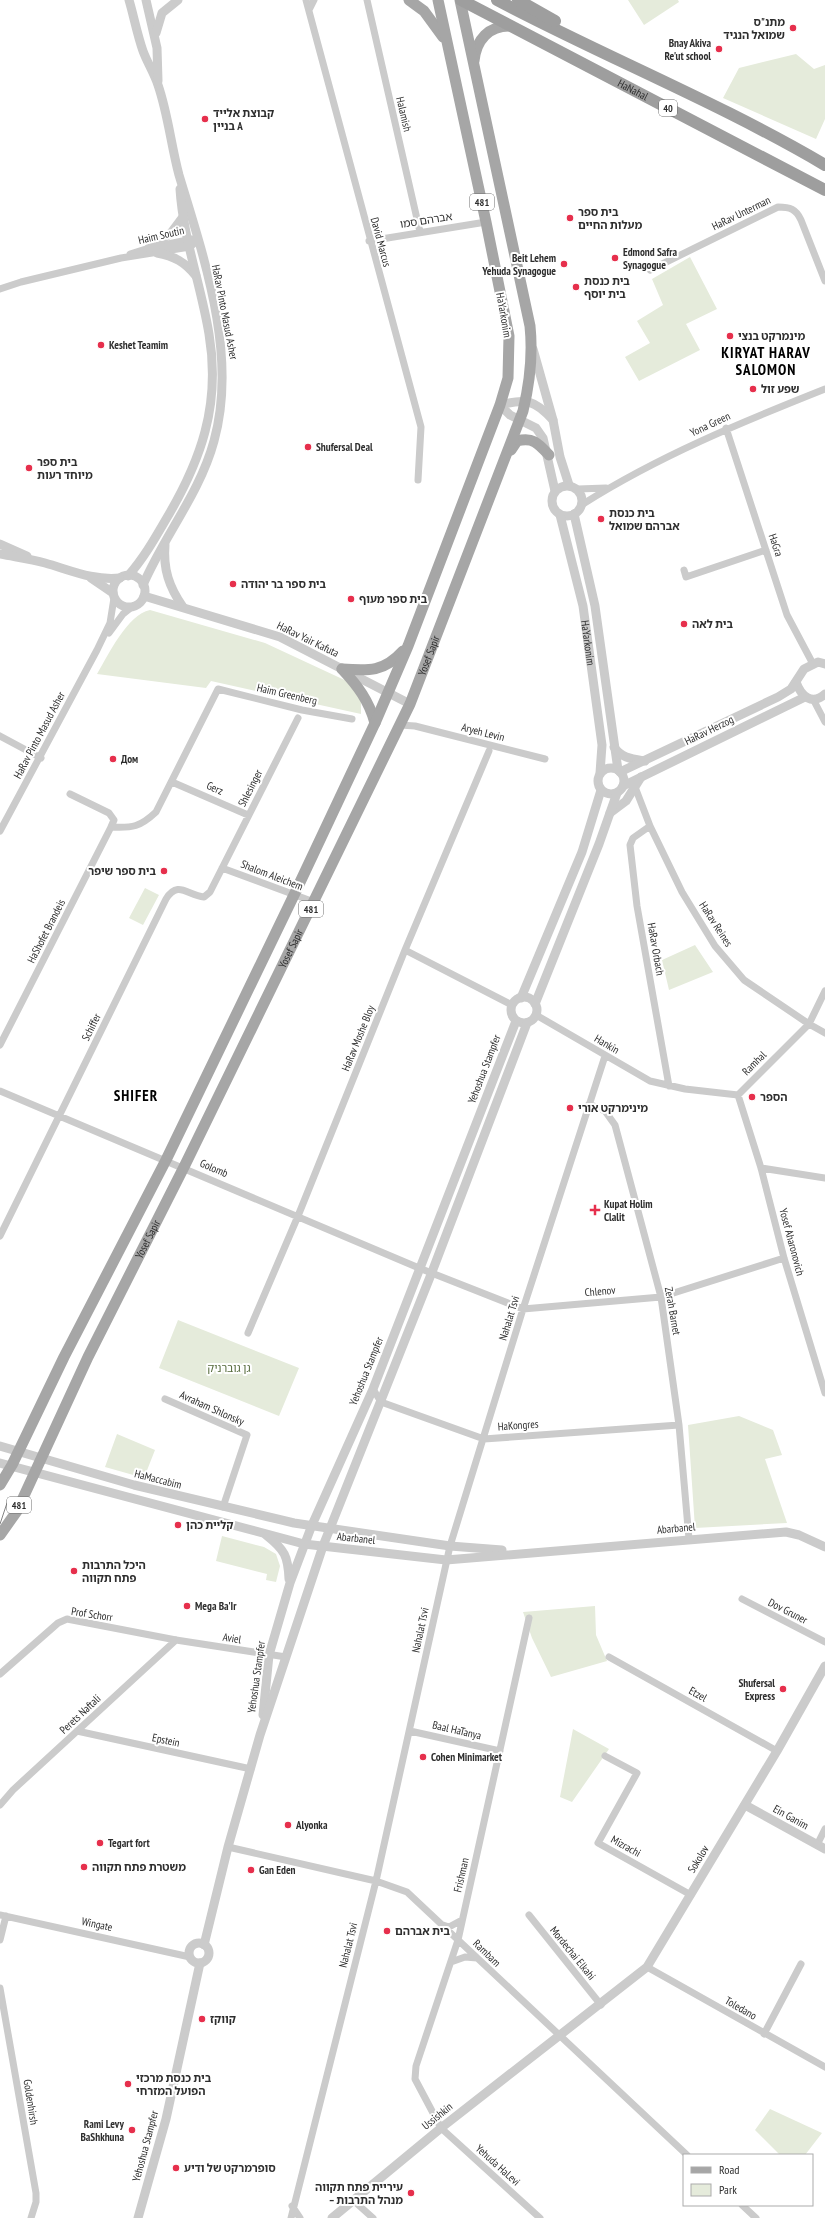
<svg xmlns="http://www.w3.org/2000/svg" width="825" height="2218" viewBox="0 0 825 2218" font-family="'PT Sans Narrow','Noto Sans Hebrew',sans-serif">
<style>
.green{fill:#e5ebdb}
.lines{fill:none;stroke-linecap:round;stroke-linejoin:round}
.minor{stroke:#cbcbcb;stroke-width:7}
.tertiary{stroke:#cbcbcb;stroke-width:9}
.primary{stroke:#a6a6a6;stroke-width:11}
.trunk{stroke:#9e9e9e;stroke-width:12}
.tram{stroke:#838383;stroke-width:1}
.poi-dot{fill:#e62f4c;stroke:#fff;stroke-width:1.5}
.labels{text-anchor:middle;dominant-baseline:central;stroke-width:4;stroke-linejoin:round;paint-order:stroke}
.shield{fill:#fff;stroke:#6d6d6d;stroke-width:1}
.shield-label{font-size:10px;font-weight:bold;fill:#2e2e2e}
.poi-label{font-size:11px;font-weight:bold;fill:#2e2e2e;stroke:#fff;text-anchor:start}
.street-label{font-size:11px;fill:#2e2e2e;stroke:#fff}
.park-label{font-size:11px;fill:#556a3b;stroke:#fff}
.district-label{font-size:15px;font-weight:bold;letter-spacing:1px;fill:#000;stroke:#fff}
</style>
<rect width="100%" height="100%" fill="#fff"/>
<path class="green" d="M628,0H678L679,2L644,25Z
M796,54L814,69L825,65V119L816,139L723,98L739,68Z
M690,257L717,309L686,324L700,350L639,381L625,357L650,343L637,321L663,305L652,279Z
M150,610L265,643L351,683L361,700V714L211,681L206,688L97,674C109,654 127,615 150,610Z
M145,888L159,895L143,925L129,918Z
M695,945L713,972L669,990L662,960Z
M178,1320L299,1368L279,1416L159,1368Z
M739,1416L773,1430L782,1455L765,1459L787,1523L695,1528L688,1425Z
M117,1434L155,1450L144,1478L105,1467Z
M222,1536L264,1547L276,1554L280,1566L276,1582L266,1580L267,1574L216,1561Z
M595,1606L596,1635L607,1661L551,1677L532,1638L523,1612Z
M573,1729L609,1749L572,1802L560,1797Z
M770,2109L822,2133L805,2155H780L755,2130Z"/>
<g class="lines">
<path class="minor" d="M306,0L421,427L418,480
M367,0L420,232
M309,10L314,0
M369,241L486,222
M130,254L149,248L192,239
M650,270L778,207C790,207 796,209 801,220L825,281
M0,289L21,282L121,258L190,247L198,240
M726,428L787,615L813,664
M578,489L606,488
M583,504C659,456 742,422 825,389
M684,570L686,577L766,550
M109,633L123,614L133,606
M813,699L825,722
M400,725L415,726L545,759
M0,736L41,758
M172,782L248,815
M635,787L650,826L682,892L715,946L744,980L809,1024L825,1033
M70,794L109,813L114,820L111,827
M650,826L633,838L630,845L637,906L669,1086
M0,831L97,650L110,623L114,598
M222,868L314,902
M405,950L512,1005
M536,1015L650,1081L685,1089L738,1095L809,1024L825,991
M0,1045L111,827C133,828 140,827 156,812L218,689L302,710L352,719
M0,1091L419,1268L523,1309L661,1297L784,1258
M738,1095L761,1168L784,1258L825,1393
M589,1104L605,1111L615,1125L661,1297L679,1425L689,1539
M761,1168L825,1178
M0,1236L166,899C178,880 187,895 204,897L210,892L298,718
M248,1333L298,1216L405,950L489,751
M373,1389L381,1402L484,1439L679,1425
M165,1399L247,1435L223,1507
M742,1599L825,1642
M529,1618L458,1940L416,2066L415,2079L441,2128L540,2218
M609,1657L777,1751
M0,1674L58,1623L67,1619L176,1640L286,1657
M77,1731L251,1769
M410,1731L500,1751
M605,1756L637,1773L598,1843L691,1895
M0,1805L13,1790L176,1640
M817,1845L825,1829
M228,1847L376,1881L407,1892L687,2155
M0,1915L190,1957
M529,1915L601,2005
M443,1925L449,1927L462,1920
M0,1940L6,1916
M451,1962L465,1957L477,1958
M647,1967L825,2067
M0,1988L36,2193V2202L31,2218
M764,2034L801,1964
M354,2201L373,2218
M742,2205L756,2218
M292,2206L300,2218
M291,2218L376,1881L450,1546L523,1309L605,1056"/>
<g class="tertiary">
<path d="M129,0C134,17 137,34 143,51C147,62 154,73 158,85C168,114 171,145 179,175C204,258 238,355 214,441C200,493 164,536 143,585"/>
<path d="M146,0L157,48L158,81"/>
<path d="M156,33L162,13L178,0"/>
<path d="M149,248L171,233L183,217"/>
<path d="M157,253C174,256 185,262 196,276"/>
<path d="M533,349L553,420L560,457L569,485"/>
<path d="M553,420C535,400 526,398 500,405L510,415L536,428L543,438L555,491"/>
<circle cx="567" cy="501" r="15"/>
<path d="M574,514L595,606L618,770"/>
<path id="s1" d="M560,515L583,606L602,745L600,773"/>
<path d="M0,544L27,556"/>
<path d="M165,545C163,569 169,587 183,607"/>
<path d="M0,554C15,557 31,559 45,563C70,570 94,581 120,578"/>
<circle cx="129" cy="591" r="16"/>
<path d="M128,576C143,559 154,540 165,521C201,461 221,405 209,334C201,285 183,238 180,189"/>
<path d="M91,578L113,593"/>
<path d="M144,596L280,637L410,704"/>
<path d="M796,682C801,696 812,706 825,694"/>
<path d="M614,747C621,758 632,759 645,761"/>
<circle cx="611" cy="781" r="13"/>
<path d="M620,772L778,697L791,689L804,669L818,662L825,664"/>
<path d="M623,786L805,697"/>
<path d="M610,813L626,801L641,777"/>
<circle cx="524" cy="1010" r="13"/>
<path d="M521,998L582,852L601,790"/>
<path d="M535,1004L599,844L617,793"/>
<path d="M0,1446L134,1485L294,1523L450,1546L502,1550"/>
<path d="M0,1463L304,1544L446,1560L786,1532L799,1535L825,1547"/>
<path d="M266,1535C285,1550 288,1556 289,1579"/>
<path d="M263,1715L269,1655L290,1583L312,1525L373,1389L516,1021"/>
<path d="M745,1805L825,1849"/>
<circle cx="199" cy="1953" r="10"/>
<path d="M204,1945L228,1847L260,1735L323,1546L432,1272L527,1023"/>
<path d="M138,2218L166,2119L200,1963"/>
<path d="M332,2218L441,2128L647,1967L777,1751L825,1666"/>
</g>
<g class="primary">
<path d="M409,0L424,11L443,37"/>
<path d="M474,61C476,40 489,25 511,26"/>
<path d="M511,450L517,441C533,437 538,443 549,455"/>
<path d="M342,669C369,671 384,672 403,651"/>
<path d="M342,669C358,686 369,701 375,723"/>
<path d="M0,1485L12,1465L64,1357L166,1160L294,895L375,723L408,646L500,405L508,378L509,336L486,222L438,0"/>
<path id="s2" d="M0,1535L17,1511L88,1357L184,1167L410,704L523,411C530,382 533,355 530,326L460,0"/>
</g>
<g class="trunk">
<path id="s3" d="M461,0L825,190"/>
<path d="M497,0C605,57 720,103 825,165"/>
<path d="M518,0L555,21"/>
</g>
<path class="tram" d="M0,1524L7,1503"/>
</g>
<g class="poi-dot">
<circle cx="793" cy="28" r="4"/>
<circle cx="719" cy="49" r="4"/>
<circle cx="205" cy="119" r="4"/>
<circle cx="570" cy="218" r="4"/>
<circle cx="615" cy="258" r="4"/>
<circle cx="564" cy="264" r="4"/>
<circle cx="576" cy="287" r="4"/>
<circle cx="730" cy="336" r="4"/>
<circle cx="101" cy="345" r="4"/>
<circle cx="753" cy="389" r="4"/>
<circle cx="308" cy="447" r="4"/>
<circle cx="29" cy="468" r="4"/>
<circle cx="601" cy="519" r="4"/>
<circle cx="233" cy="584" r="4"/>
<circle cx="351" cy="599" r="4"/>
<circle cx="684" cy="624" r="4"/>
<circle cx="113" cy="759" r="4"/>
<circle cx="164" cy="871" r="4"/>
<circle cx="752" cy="1097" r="4"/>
<circle cx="570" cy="1108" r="4"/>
<path d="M593 1204h4v4h4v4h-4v4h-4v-4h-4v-4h4z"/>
<circle cx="178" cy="1525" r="4"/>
<circle cx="74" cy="1571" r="4"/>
<circle cx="187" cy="1606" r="4"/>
<circle cx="783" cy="1689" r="4"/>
<circle cx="423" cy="1757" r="4"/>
<circle cx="288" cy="1825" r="4"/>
<circle cx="100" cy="1843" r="4"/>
<circle cx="84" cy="1867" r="4"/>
<circle cx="251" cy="1870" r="4"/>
<circle cx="387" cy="1931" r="4"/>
<circle cx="202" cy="2019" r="4"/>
<circle cx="128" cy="2084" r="4"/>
<circle cx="132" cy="2130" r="4"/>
<circle cx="176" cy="2168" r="4"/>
<circle cx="411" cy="2193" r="4"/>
</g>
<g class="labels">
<g class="shield">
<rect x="659" y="100" width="18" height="16" rx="3"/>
<rect x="470" y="194" width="24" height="16" rx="3"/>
<rect x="299" y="901" width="24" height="16" rx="3"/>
<rect x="7" y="1497" width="24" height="16" rx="3"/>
</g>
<g class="shield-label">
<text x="668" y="108">40</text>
<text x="482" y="202">481</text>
<text x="311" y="909">481</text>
<text x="19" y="1505">481</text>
</g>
<g class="poi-label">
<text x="785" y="22" text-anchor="end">מתנ"ס<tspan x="785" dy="13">שמואל הנגיד</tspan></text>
<text x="711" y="43" text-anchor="end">Bnay Akiva<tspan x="711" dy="13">Re'ut school</tspan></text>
<text x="213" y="113">קבוצת אלייד<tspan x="213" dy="13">בניין A</tspan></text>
<text x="578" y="212">בית ספר<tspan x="578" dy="13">מעלות החיים</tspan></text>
<text x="623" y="252">Edmond Safra<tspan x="623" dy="13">Synagogue</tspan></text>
<text x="556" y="258" text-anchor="end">Beit Lehem<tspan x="556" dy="13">Yehuda Synagogue</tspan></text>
<text x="584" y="281">בית כנסת<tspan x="584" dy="13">בית יוסף</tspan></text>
<text x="738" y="336">מינמרקט בנצי</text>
<text x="109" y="345">Keshet Teamim</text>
<text x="761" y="389">שפע זול</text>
<text x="316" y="447">Shufersal Deal</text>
<text x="37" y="462">בית ספר<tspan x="37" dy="13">מיוחד רעות</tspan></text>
<text x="609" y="513">בית כנסת<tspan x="609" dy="13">אברהם שמואל</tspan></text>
<text x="241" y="584">בית ספר בר יהודה</text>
<text x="359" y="599">בית ספר מעוף</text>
<text x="692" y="624">בית לאה</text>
<text x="121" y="759">Дом</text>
<text x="156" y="871" text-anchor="end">בית ספר שיפר</text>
<text x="760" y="1097">הספר</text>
<text x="578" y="1108">מינימרקט אורי</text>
<text x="604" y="1204">Kupat Holim<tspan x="604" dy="13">Clalit</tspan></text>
<text x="186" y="1525">קליית כהן</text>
<text x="82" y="1565">היכל התרבות<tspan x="82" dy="13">פתח תקווה</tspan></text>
<text x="195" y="1606">Mega Ba'Ir</text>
<text x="775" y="1683" text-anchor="end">Shufersal<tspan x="775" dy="13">Express</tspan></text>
<text x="431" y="1757">Cohen Minimarket</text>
<text x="296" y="1825">Alyonka</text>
<text x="108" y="1843">Tegart fort</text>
<text x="92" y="1867">משטרת פתח תקווה</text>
<text x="259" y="1870">Gan Eden</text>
<text x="395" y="1931">בית אברהם</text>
<text x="210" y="2019">קווקז</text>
<text x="136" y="2078">בית כנסת מרכזי<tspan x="136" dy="13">הפועל המזרחי</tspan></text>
<text x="124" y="2124" text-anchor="end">Rami Levy<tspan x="124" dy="13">BaShkhuna</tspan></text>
<text x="184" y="2168">סופרמרקט של ודיע</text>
<text x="403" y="2187" text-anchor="end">עיריית פתח תקווה<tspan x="403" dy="13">– מנהל התרבות</tspan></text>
</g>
<g class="street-label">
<text stroke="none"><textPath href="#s3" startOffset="194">HaNahal</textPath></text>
<text transform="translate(404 114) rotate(77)">Halamish</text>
<text transform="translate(741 213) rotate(-26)">HaRav Unterman</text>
<text transform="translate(426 220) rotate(-9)">אברהם סמו</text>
<text transform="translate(161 235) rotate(-13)">Haim Soutin</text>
<text transform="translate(381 242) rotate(75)">David Marcus</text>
<text transform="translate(225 312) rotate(79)">HaRav Pinto Masud Asher</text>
<text transform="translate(504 315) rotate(80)">HaYarkonim</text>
<text transform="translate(710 424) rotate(-25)">Yona Green</text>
<text transform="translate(776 545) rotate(72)">HaGra</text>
<text transform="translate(308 639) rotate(26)">HaRav Yair Kafuta</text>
<text stroke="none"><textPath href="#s1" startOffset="131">HaYarkonim</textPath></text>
<text stroke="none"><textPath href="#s2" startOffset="979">Yosef Sapir</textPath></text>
<text transform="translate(287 694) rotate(13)">Haim Greenberg</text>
<text transform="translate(709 730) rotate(-26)">HaRav Herzog</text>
<text transform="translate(483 732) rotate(14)">Aryeh Levin</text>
<text transform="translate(39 735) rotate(-62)">HaRav Pinto Masud Asher</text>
<text transform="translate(215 788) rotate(23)">Gerz</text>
<text transform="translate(250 788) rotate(-63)">Shlesinger</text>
<text transform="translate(272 875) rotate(21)">Shalom Aleichem</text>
<text transform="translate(716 924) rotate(57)">HaRav Reines</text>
<text transform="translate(46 931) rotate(-63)">HaShofet Brandeis</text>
<text stroke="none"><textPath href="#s2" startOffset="655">Yosef Sapir</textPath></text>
<text transform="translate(656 949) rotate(80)">HaRav Orbach</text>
<text transform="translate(91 1027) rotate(-64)">Schiffer</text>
<text transform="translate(358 1038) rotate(-68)">HaRav Moshe Bloy</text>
<text transform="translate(607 1044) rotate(30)">Hankin</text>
<text transform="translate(754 1063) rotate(-45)">Ramhal</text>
<text transform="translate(484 1069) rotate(-69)">Yehoshua Stampfer</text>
<text transform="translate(214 1168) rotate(23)">Golomb</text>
<text stroke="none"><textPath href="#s2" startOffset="331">Yosef Sapir</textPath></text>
<text transform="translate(792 1242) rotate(75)">Yosef Aharonovich</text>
<text transform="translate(600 1291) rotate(-5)">Chlenov</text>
<text transform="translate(673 1311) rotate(80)">Zerah Barnet</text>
<text transform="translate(509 1318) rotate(-73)">Nahalat Tsvi</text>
<text transform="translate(366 1371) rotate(-68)">Yehoshua Stampfer</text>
<text transform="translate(212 1408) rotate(24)">Avraham Shlonsky</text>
<text transform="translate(518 1425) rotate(-4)">HaKongres</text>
<text transform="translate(158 1479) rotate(14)">HaMaccabim</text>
<text transform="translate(676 1528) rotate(-5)">Abarbanel</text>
<text transform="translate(356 1538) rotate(6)">Abarbanel</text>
<text transform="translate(788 1611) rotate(27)">Dov Gruner</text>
<text transform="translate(92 1614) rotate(9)">Prof Schorr</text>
<text transform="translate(420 1630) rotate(-78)">Nahalat Tsvi</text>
<text transform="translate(232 1638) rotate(9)">Aviel</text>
<text transform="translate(256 1677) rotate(-82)">Yehoshua Stampfer</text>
<text transform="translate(698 1694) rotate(29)">Etzel</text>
<text transform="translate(80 1714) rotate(-43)">Perets Naftali</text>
<text transform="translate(457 1730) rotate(13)">Baal HaTanya</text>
<text transform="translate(166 1740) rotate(12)">Epstein</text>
<text transform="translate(791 1817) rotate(29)">Ein Ganim</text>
<text transform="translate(626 1846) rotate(29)">Mizrachi</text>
<text transform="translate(698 1859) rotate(-59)">Sokolov</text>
<text transform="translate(461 1875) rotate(-77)">Frishman</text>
<text transform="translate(97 1924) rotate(12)">Wingate</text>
<text transform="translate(348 1945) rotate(-76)">Nahalat Tsvi</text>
<text transform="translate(487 1953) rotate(44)">Rambam</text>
<text transform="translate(573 1953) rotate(51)">Mordechai Elkahi</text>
<text transform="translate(741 2008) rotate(30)">Toledano</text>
<text transform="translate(31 2102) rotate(81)">Goldenhirsh</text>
<text transform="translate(437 2116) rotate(-39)">Ussishkin</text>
<text transform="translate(145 2146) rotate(-75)">Yehoshua Stampfer</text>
<text transform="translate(498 2165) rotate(42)">Yehuda HaLevi</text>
</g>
<g class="park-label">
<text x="229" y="1368">גן גוברניק</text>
</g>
<g class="district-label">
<text x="766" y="352">KIRYAT HARAV<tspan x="766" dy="17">SALOMON</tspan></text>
<text x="136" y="1095">SHIFER</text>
</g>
</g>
<rect x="683" y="2154" width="130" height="52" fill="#ffffff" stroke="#ababab"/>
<rect x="691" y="2167" width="20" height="6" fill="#a6a6a6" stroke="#ababab"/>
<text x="719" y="2174" font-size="12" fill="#2e2e2e">Road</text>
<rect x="691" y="2184" width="20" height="12" fill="#e5ebdb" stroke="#ababab"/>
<text x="719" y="2194" font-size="12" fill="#2e2e2e">Park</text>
</svg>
